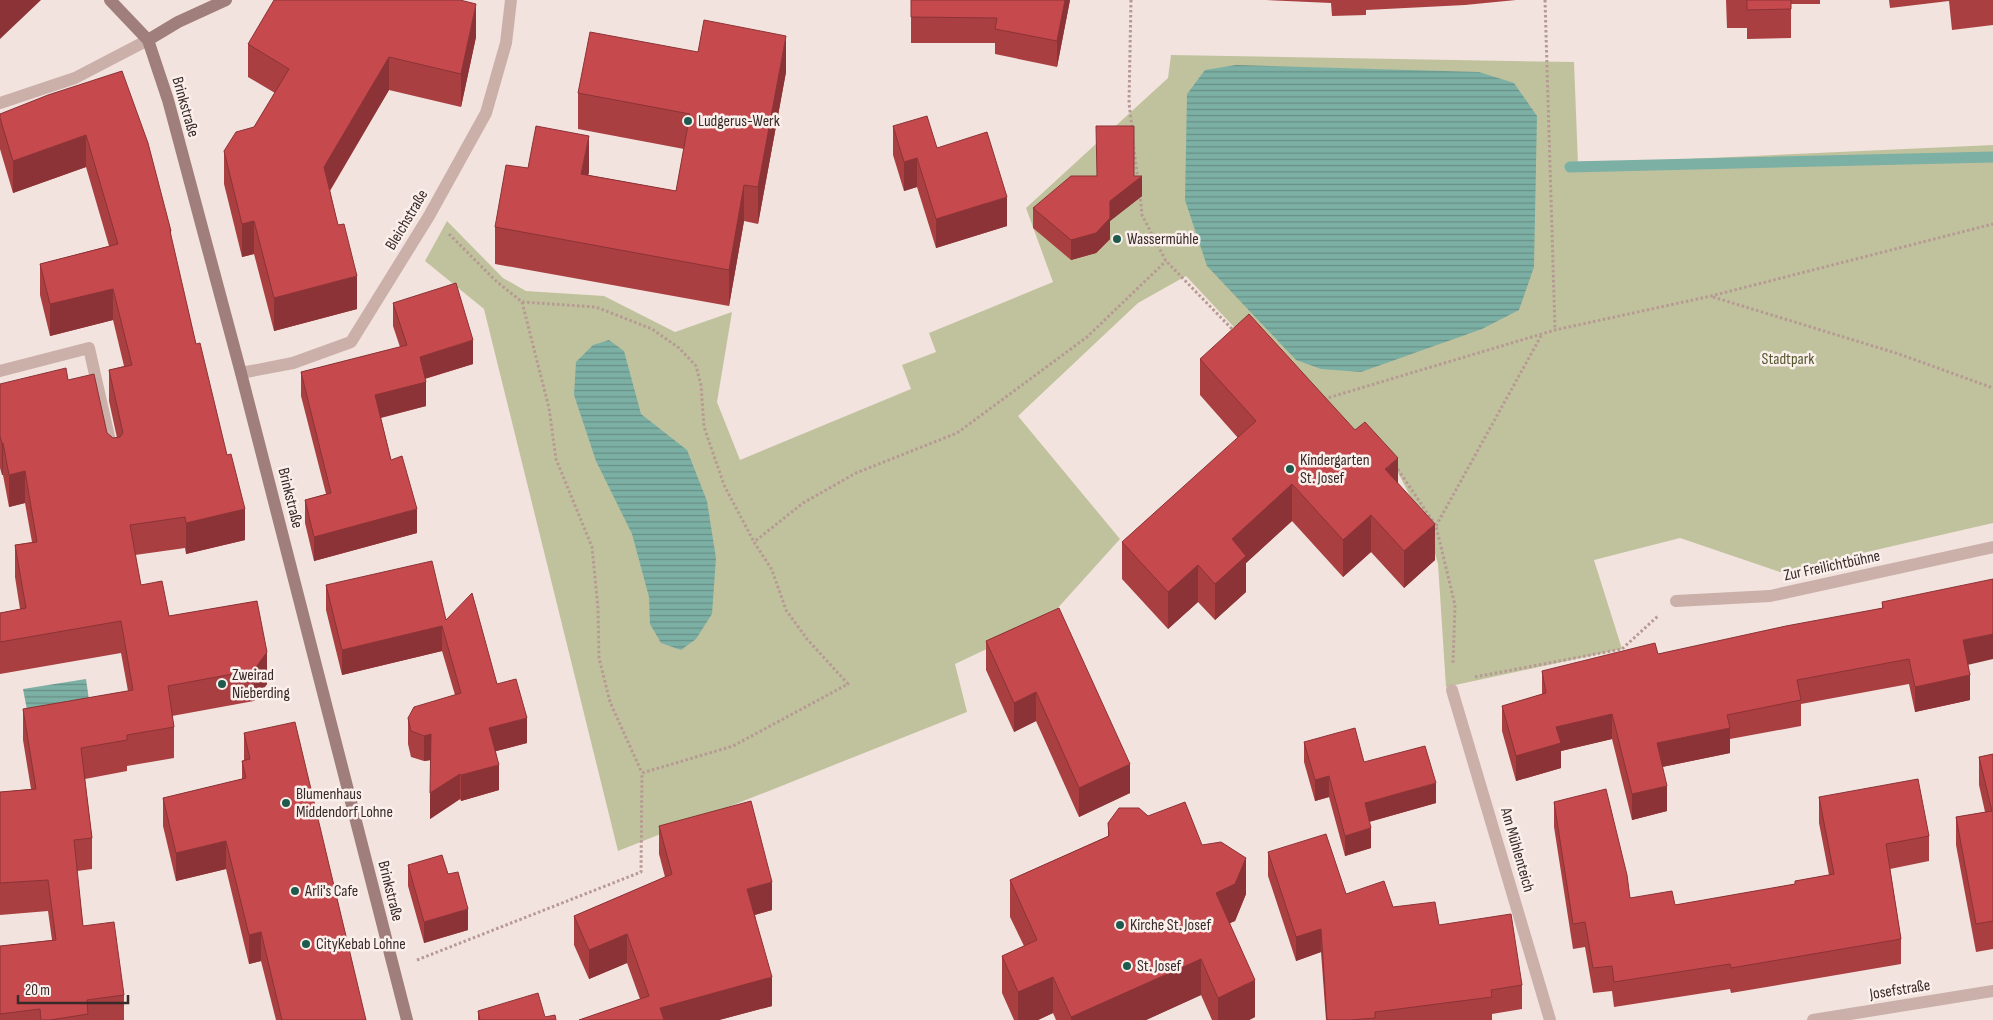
<svg xmlns="http://www.w3.org/2000/svg" width="1993" height="1020" viewBox="0 0 1993 1020" font-family="'Sofia Sans Condensed',sans-serif">
<style>
.park{fill:#c0c29e}
.water{fill:url(#water-rules)}
.lines{fill:none;stroke-linecap:round;stroke-linejoin:round}
.stream{stroke:#7db0a4;stroke-width:11}
.path{stroke:#b79994;stroke-width:3;stroke-dasharray:2.5 2.5;stroke-linecap:butt}
.lane{stroke:#cbb0aa;stroke-width:12}
.street{stroke:#cbb0aa;stroke-width:12}
.secondary{stroke:#9f7e7b;stroke-width:12}
.wall{fill:#aa3f42}
.shaded-wall{fill:#8b3336}
.building{fill:#c6494d;stroke:#8b3336}
.poi-dot{fill:#1e5a4e;stroke:#faefeb;stroke-width:2}
.labels{text-anchor:middle;dominant-baseline:central;stroke-width:5;stroke-linejoin:round;paint-order:stroke}
.street-label{font-size:16px;fill:#382a29;stroke:#faefeb}
.poi-label{font-size:16px;fill:#382a29;stroke:#faefeb;text-anchor:start}
.park-label{font-size:16px;fill:#53572d;stroke:#faefeb}
</style>
<defs>
<pattern id="water-rules" width="6" height="5" patternUnits="userSpaceOnUse" patternTransform="scale(1.25)"><rect width="6" height="5" fill="#7db0a4"/><path d="M0 2.5h6" fill="none" stroke="#678f86"/></pattern>
</defs>
<rect width="100%" height="100%" fill="#f3e3de"/>
<path class="park" d="M1171,55L1574,62L1578,164L1993,145V523L1780,572L1680,538L1594,560L1622,649L1446,687L1438,564L1429,533L1391,459L1306,404L1186,276L1138,303L1018,416L1120,539L1046,621L955,664L967,712L618,851L484,309L425,261L447,221L503,278L526,291L604,296L675,332L732,312L717,402L740,460L911,389L902,365L936,352L929,333L1053,282L1026,208L1168,78Z"/>
<path class="water" d="M1236,65L1479,72L1514,83L1537,116L1534,267L1519,310L1482,329L1361,372L1321,369L1296,360L1207,266L1185,200L1187,94L1205,70Z
M609,340L624,351L641,414L687,450L707,501L716,558L712,614L696,639L681,650L661,643L650,624L649,597L632,534L596,461L574,395L576,362L593,345Z
M86,679L89,700L27,710L23,689Z"/>
<g class="lines">
<path class="stream" d="M1570,167L1993,157"/>
<path class="path" d="M1131,0L1129,103L1132,128
M1545,0L1555,330
M1133,142L1138,180
M1140,194L1142,215L1166,261L1234,331
M449,234L496,281L522,302L596,307L652,329L679,348L696,366L701,385L704,427L724,485L754,542
M1713,297L1899,354L1993,388
M522,302L549,408L556,459L592,547L598,608L599,658L610,702L642,773
M1324,399L1555,330L1711,296L1993,224
M1395,465L1436,526L1455,605L1453,664
M1436,526L1541,336
M1475,677L1622,649L1658,616
M417,960L641,872L642,773L733,746L848,684L807,639L786,610L772,570L754,542L803,503L856,473L957,433L1087,337L1166,261"/>
<path class="lane" d="M0,371L89,348L112,450"/>
<path class="street" d="M0,103L75,78L148,40
M241,373L293,363L351,342L429,216L486,113L506,43L511,0
M1676,601L1770,596L1993,547
M1452,690L1550,1020
M1813,1020L1993,991"/>
<path class="secondary" d="M110,0L148,40L168,100L241,373L407,1020
M148,40L178,22L226,0"/>
</g>
<path class="wall" d="M911,0H1070L1057,67L995,54V43H911Z
M1265,0H1516L1465,5L1366,10V15L1332,16L1331,3Z
M1726,0H1820V4H1791V38L1747,39V28H1727Z
M1889,0H1993V25L1952,30L1949,1L1890,8Z
M476,37L461,107L389,90L330,191L357,309L274,331L254,254L242,257L224,184V151L254,127L275,93L248,77V44Z
M122,71L171,231V239L196,344L245,540L186,554L185,548L135,555L141,585L169,616L257,601L267,684L254,701L172,716L174,727V758L127,766V771L85,779L92,838V869L77,871L83,926L124,995V1020H0V946L52,940L48,911L0,915V792L31,789L23,740V709L128,691L121,653L0,674V613L20,609L15,577V545L32,542L25,503L9,507L3,475H2L0,468V384L68,380L107,433L113,438H117L109,401V370L124,366L113,320L50,336L40,295V264L109,246L86,167L13,193L0,149V114Z
M786,72L758,224L744,221L729,306L495,264V227L589,172L588,175L676,191L684,149L578,129V93Z
M893,126L937,148L1007,226L936,248L917,187L904,191L893,155Z
M1134,176L1142,196L1110,221V239L1096,253L1071,260L1033,228V208Z
M393,303L473,364L425,379L426,406L381,418L391,460L417,533L314,561L305,523V500L326,494L301,396V372L400,347L393,326Z
M1200,359L1398,483L1435,560L1404,588L1371,552L1343,577L1292,521L1246,563V592L1215,620L1198,602L1168,629L1122,579V542L1238,438L1200,395Z
M326,585L446,620L497,684L527,743L496,751L499,790L461,801L460,799L430,819L431,760L424,761L411,757L408,744V718L455,695L442,651L342,675L326,610Z
M1882,602L1968,664L1970,700L1915,712L1909,684L1801,704V726L1730,739V753L1662,767L1667,811L1632,820L1612,739L1561,751V768L1516,781L1502,731V706L1542,694V671L1658,654L1882,608Z
M1059,608L1130,793L1079,817L1036,721L1014,732L986,670V641Z
M244,733L366,1020H276L261,961L249,964L226,869L176,881L163,826V798L242,779V761H244Z
M1304,742L1364,762L1436,803L1369,822L1371,848L1345,856L1329,797L1315,801L1304,762Z
M1993,754V949L1976,952L1956,845V817L1985,812L1979,785V757Z
M1819,797L1929,836V861L1890,869L1901,939V964L1731,993L1730,989L1614,1007L1612,991L1593,993L1585,947L1573,949L1554,827V802L1630,898L1675,905L1795,884V881L1829,875L1819,823Z
M1148,816L1202,845L1246,894L1235,921L1230,923L1255,1017L1249,1020H1212L1201,995L1146,1020H1056L1053,1013L1038,1020H1014L1002,993V956L1024,946L1010,917V880L1108,836V823Z
M659,826L772,910L755,915L772,1006L719,1020H579L640,999L627,963L589,979L574,945V916L665,877L659,854Z
M1268,852L1346,894L1393,907L1439,925L1522,985V1009L1492,1014V1020H1326L1321,952L1296,961L1268,876Z
M408,865L448,874L468,930L424,943L408,886Z
M478,1011L545,1017L556,1020H478Z"/>
<path class="shaded-wall" d="M0,0H41L0,39Z
M1065,0H1070L1057,67V41Z
M476,4V37L461,107V74Z
M786,36V72L758,224V187Z
M389,57V90L324,200V167Z
M86,135V167L13,193V161Z
M589,136V172L581,210V174Z
M917,158V187L904,191V162Z
M1142,176V196L1110,221V239L1096,253L1071,260V240L1110,201Z
M744,185V221L729,306V270Z
M1007,197V226L936,248V219Z
M254,221V254L242,257V224Z
M357,276V309L274,331V298Z
M113,289V320L50,336V304Z
M473,340V364L420,380V357Z
M426,382V406L375,419V395Z
M3,443V475H2V444Z
M1398,458V494L1385,469Z
M25,471V503L9,507V475Z
M1292,484V521L1246,563V592L1215,620V584L1232,539Z
M245,509V540L186,554V523Z
M417,509V533L314,561V537Z
M1371,515V552L1343,577V540Z
M1435,524V560L1404,588V551Z
M1198,565V602L1168,629V592Z
M442,626V651L342,675V650Z
M1993,634V659L1963,666V640Z
M267,652V684L254,701V670Z
M1970,675V700L1915,712V687Z
M1036,692V721L1014,732V703Z
M1612,714V739L1561,751V768L1516,781V756L1556,727Z
M527,718V743L489,753V728Z
M1730,728V753L1657,768V743Z
M431,734V760L424,761V736Z
M1130,764V793L1079,817V788Z
M499,765V790L461,801V775Z
M460,774V799L430,819V793Z
M1329,776V797L1315,801V780Z
M1436,783V803L1365,823V803Z
M1667,786V811L1632,820V794Z
M1371,828V848L1345,856V836Z
M226,841V869L176,881V853Z
M1246,858V894L1235,921L1216,929V893Z
M772,882V910L747,917V889Z
M468,909V930L424,943V922Z
M1321,929V952L1296,961V937Z
M261,932V961L249,964V935Z
M627,934V963L589,979V950Z
M1201,959V995L1146,1020H1071V1017Z
M772,977V1006L719,1020H660V1008Z
M1053,977V1013L1038,1020H1018V992Z
M1255,980V1017L1249,1020H1218V998Z"/>
<path class="building" d="M274,0H460L476,4L461,74L389,57L324,167L338,225L344,224L357,276L274,298L254,221L242,224L224,151L236,132L254,127L289,69L248,44Z
M911,0H1065L1057,41L995,29L997,18L911,17Z
M1747,0H1791V9L1747,10Z
M704,20L786,36L758,187L744,185L729,270L495,227L506,165L528,168L536,126L589,136L581,174L676,191L690,114L578,93L590,32L698,52Z
M122,71L148,143L171,231H170L196,344L200,343L227,455L231,454L245,509L186,523L185,517L130,525L141,585L162,581L169,616L257,601L267,652L254,670L168,686L174,727L127,735V740L81,748L92,838L74,840L83,926L114,922L124,995L87,1000L88,1014L50,1020H41L40,1009L0,1014V946L56,940L48,880L0,883V792L36,789L23,709L133,690L121,621L0,642V613L26,608L15,545L37,542L25,471L9,475L3,443L2,444L0,436V384L66,368L68,380L94,374L107,433L113,438L120,437L123,433L109,370L132,365L113,289L50,304L40,264L118,244L86,135L13,161L0,118V114L48,95Z
M927,116L937,148L987,132L1007,197L936,219L917,158L904,162L893,126Z
M1096,126H1134V176H1142L1110,201V218L1096,233L1071,240L1033,208L1071,176H1097Z
M456,283L473,340L420,357L426,382L375,395L391,460L402,456L417,509L314,537L305,500L331,493L301,372L407,345L393,303Z
M1249,314L1355,430L1365,422L1398,458L1385,469L1435,524L1404,551L1371,515L1343,540L1292,484L1232,539L1246,556L1215,584L1198,565L1168,592L1122,542L1256,421L1200,359Z
M432,561L446,620L472,593L497,684L516,679L527,718L489,728L499,765L461,775L460,774L430,793L431,734L424,736L411,731L408,718L414,707L461,693L442,626L342,650L326,585Z
M1993,579V634L1963,640L1970,675L1915,687L1909,659L1797,680L1801,700L1727,715L1730,728L1657,743L1667,786L1632,794L1612,714L1556,727L1561,743L1516,756L1502,706L1546,693L1542,671L1655,643L1658,654L1786,626L1883,608L1882,602Z
M1059,608L1130,764L1079,788L1036,692L1014,703L986,641Z
M295,722L366,1020H282L261,932L249,935L226,841L176,853L163,798L246,778L242,761L250,759L244,733Z
M1355,728L1364,762L1425,746L1436,783L1365,803L1371,828L1345,836L1329,776L1315,780L1304,742Z
M1993,754V921L1976,924L1956,817L1992,811L1979,757Z
M1918,779L1929,836L1886,844L1901,939L1731,968L1730,964L1614,982L1612,966L1593,968L1585,922L1573,924L1554,802L1606,789L1627,875L1630,898L1672,891L1675,905L1795,884V881L1834,874L1819,797Z
M751,801L772,882L747,889L772,977L660,1008L664,1020H579L649,996L627,934L589,950L574,916L672,874L659,826Z
M1185,802L1202,845L1221,842L1246,858L1235,884L1216,893L1255,980L1218,998L1201,959L1071,1017L1053,977L1018,992L1002,956L1037,940L1010,880L1109,836L1108,823L1119,808H1139L1148,816Z
M1326,834L1346,894L1384,881L1393,907L1435,902L1439,925L1511,914L1522,985L1491,990L1492,997L1375,1012V1018L1350,1020H1327L1321,929L1296,937L1268,852Z
M442,855L448,874L458,872L468,909L424,922L408,865Z
M538,993L545,1017L555,1015L556,1020H480L478,1011Z"/>
<g class="poi-dot">
<circle cx="688" cy="121" r="5"/>
<circle cx="1117" cy="239" r="5"/>
<circle cx="1290" cy="469" r="5"/>
<circle cx="222" cy="684" r="5"/>
<circle cx="286" cy="803" r="5"/>
<circle cx="295" cy="891" r="5"/>
<circle cx="1120" cy="925" r="5"/>
<circle cx="306" cy="944" r="5"/>
<circle cx="1127" cy="966" r="5"/>
</g>
<g class="labels">
<g class="street-label">
<text transform="translate(185 107) rotate(74)">Brinkstraße</text>
<text transform="translate(407 220) rotate(-59)">Bleichstraße</text>
<text transform="translate(290 498) rotate(76)">Brinkstraße</text>
<text transform="translate(1832 566) rotate(-12)">Zur Freilichtbühne</text>
<text transform="translate(1517 850) rotate(74)">Am Mühlenteich</text>
<text transform="translate(390 891) rotate(76)">Brinkstraße</text>
<text transform="translate(1900 990) rotate(-9)">Josefstraße</text>
</g>
<g class="poi-label">
<text x="698" y="121">Ludgerus-Werk</text>
<text x="1127" y="239">Wassermühle</text>
<text x="1300" y="460">Kindergarten<tspan x="1300" dy="18">St. Josef</tspan></text>
<text x="232" y="675">Zweirad<tspan x="232" dy="18">Nieberding</tspan></text>
<text x="296" y="794">Blumenhaus<tspan x="296" dy="18">Middendorf Lohne</tspan></text>
<text x="305" y="891">Arli's Cafe</text>
<text x="1130" y="925">Kirche St. Josef</text>
<text x="316" y="944">CityKebab Lohne</text>
<text x="1137" y="966">St. Josef</text>
</g>
<g class="park-label">
<text x="1788" y="359">Stadtpark</text>
</g>
</g>
<path d="M18 995v8h110v-8" fill="none" stroke="#382a29" stroke-width="2.5"/>
<text x="25" y="995" font-size="15" fill="#382a29" stroke="#faefeb" stroke-width="4" paint-order="stroke">20 m</text>
</svg>
